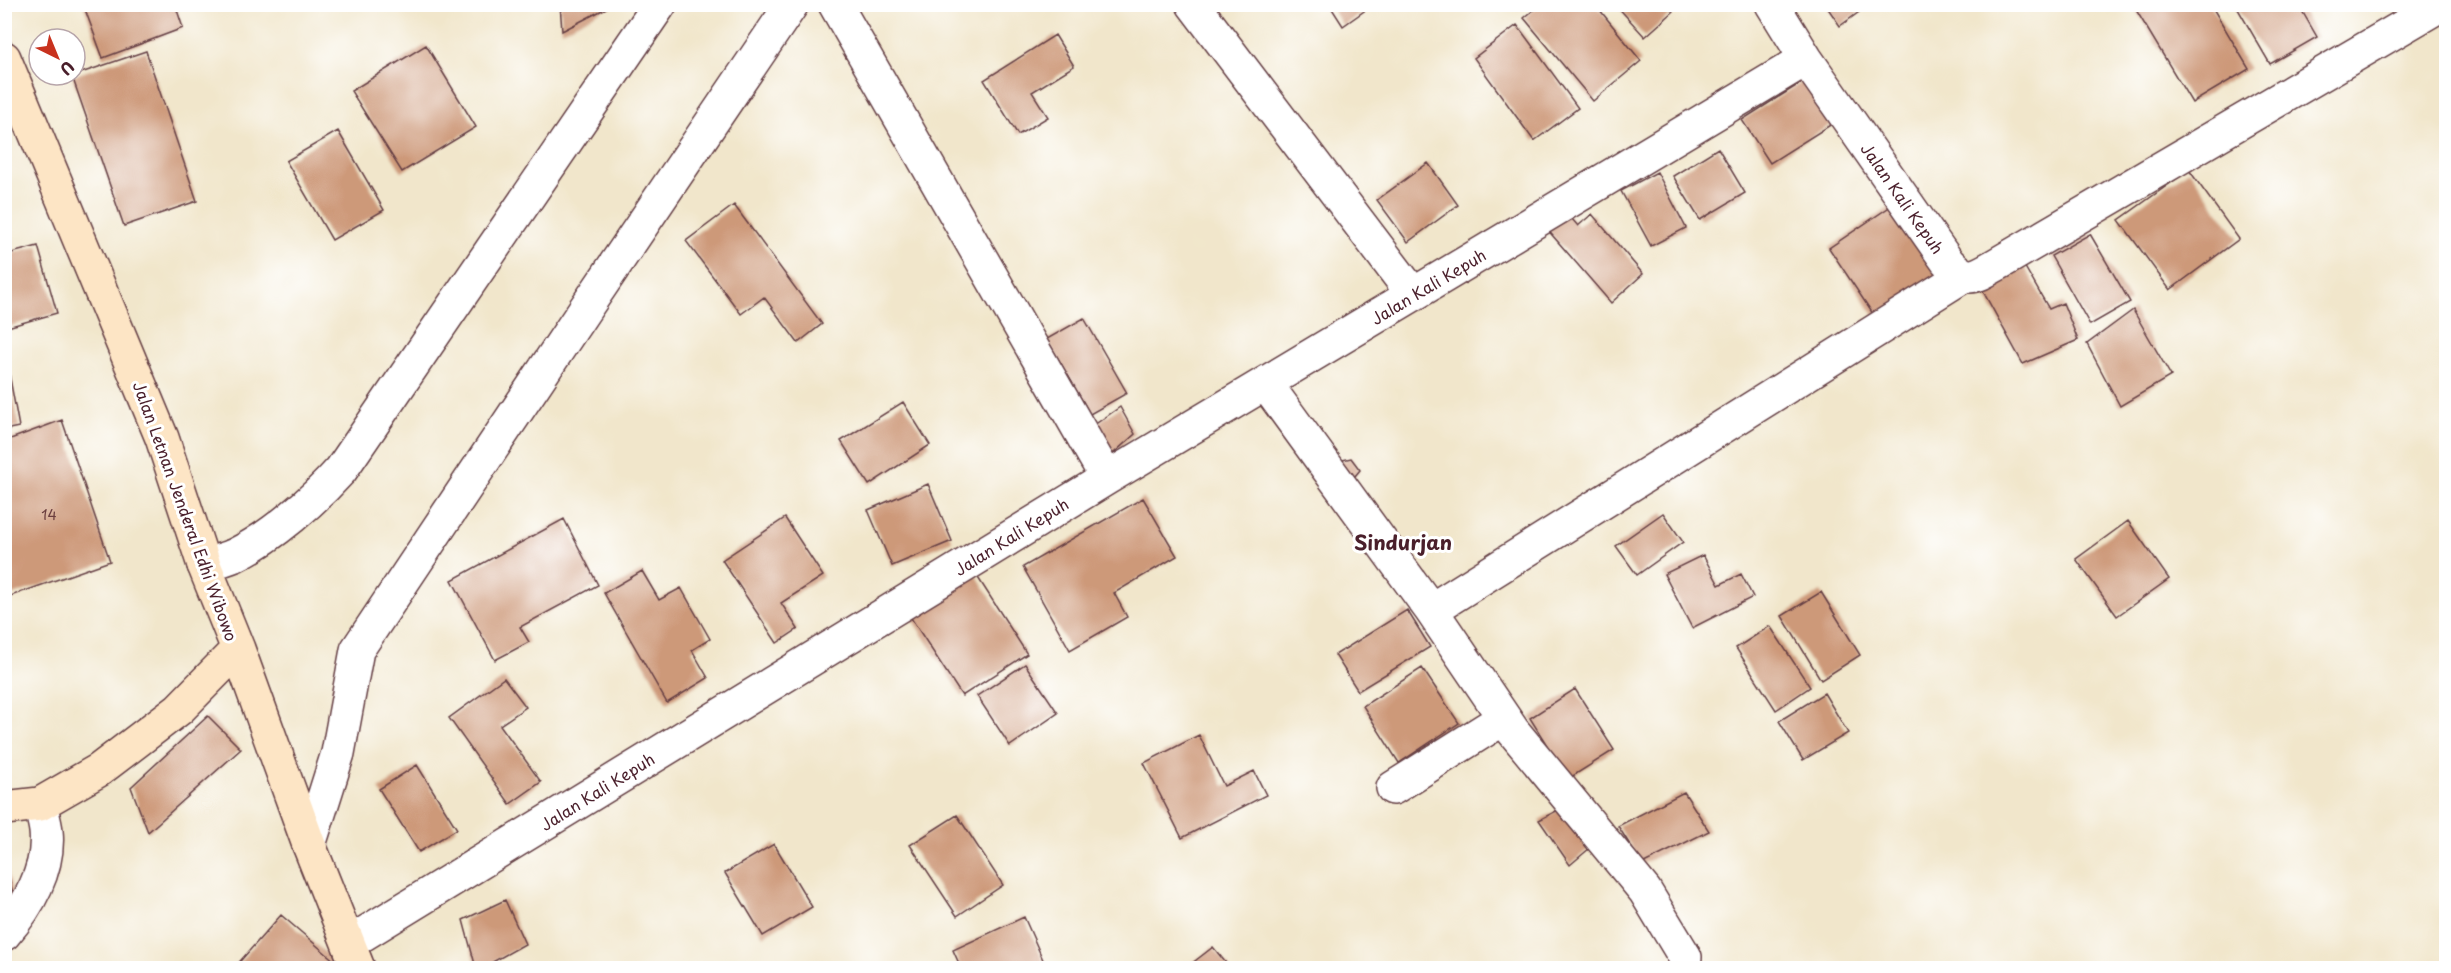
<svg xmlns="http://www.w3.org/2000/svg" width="2451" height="973" viewBox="0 0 2451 973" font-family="'Playpen Sans',sans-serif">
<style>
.building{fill:#cd9979}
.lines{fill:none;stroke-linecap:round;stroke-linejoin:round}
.street-casing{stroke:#633d43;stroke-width:36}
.secondary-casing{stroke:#633d43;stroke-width:36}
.street{stroke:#fff;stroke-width:33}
.secondary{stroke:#fde5c5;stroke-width:33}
.labels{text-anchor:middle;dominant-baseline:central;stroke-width:6;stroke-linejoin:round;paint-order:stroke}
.number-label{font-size:14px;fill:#6b3e3e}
.street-label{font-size:16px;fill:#4a1f2b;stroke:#fff}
.quarter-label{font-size:20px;font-weight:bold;fill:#4a1f2b;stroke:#fff}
</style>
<rect width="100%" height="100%" fill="#fff"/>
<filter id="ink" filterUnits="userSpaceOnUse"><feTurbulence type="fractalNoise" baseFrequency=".0167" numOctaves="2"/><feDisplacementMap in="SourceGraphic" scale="12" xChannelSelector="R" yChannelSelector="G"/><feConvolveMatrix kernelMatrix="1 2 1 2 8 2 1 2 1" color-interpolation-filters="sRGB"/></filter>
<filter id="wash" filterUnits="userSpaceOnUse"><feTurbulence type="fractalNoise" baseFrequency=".008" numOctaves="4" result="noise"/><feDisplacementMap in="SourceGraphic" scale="24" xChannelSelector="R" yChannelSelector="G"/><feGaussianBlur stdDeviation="1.35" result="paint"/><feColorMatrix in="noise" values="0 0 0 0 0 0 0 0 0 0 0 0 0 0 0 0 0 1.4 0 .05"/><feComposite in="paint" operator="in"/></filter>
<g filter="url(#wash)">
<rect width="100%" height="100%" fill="#f1e6cb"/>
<g id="blocks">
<path class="building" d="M83,4H175L183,28L103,58Z
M560,4H614L562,31Z
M1329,4H1374L1343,26Z
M1541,4H1595L1641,61L1593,101L1524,18Z
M1615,4H1666L1673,12L1645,37Z
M1825,4H1870L1840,26Z
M2235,4H2298L2317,37L2270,64Z
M2133,5H2211L2249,69L2192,103Z
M1517,25L1578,108L1534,141L1474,58Z
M1055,35L1074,66L1032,92L1048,117L1018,135L984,80Z
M426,45L476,127L402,172L351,91Z
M146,51L197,201L124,226L72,76Z
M1804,81L1832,124L1770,163L1742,120Z
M338,131L384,210L332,240L286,161Z
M1718,148L1745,193L1700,220L1673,176Z
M1428,163L1458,205L1408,242L1377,200Z
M2189,170L2239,239L2170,290L2119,220Z
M1657,172L1686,228L1651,246L1621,191Z
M734,205L822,324L798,343L764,297L741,314L686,241Z
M1891,206L1938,276L1875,317L1829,248Z
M1566,212L1578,226L1592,214L1643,274L1611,303L1546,228Z
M2090,234L2130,302L2090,325L2051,256Z
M38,246L57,313L4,328V255Z
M2022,262L2049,309L2063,303L2078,340L2023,364L1979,284Z
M2133,310L2171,376L2120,406L2087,344Z
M1084,318L1127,393L1090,414L1047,339Z
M4,346L19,427L4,430Z
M903,402L930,445L869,485L841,441Z
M1120,407L1135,434L1106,460L1087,430Z
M62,420L110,561L5,598V441Z
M1351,458L1360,470L1350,482L1334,462Z
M928,484L952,541L892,566L868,510Z
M1143,498L1177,556L1114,593L1127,617L1070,650L1023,567Z
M1663,513L1683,542L1637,575L1616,546Z
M785,518L823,576L781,603L798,629L777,643L722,560Z
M564,519L598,585L520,627L529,642L495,660L452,580Z
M2128,521L2169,579L2117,616L2076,559Z
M1703,555L1719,585L1741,574L1753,597L1692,628L1664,574Z
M642,571L659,600L681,588L710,639L692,650L708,678L667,703L604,593Z
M975,573L1027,654L962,696L909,615Z
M1821,592L1860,655L1821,680L1782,616Z
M1407,610L1430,647L1358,691L1335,655Z
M1770,626L1810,687L1776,710L1736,648Z
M1025,664L1058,713L1010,746L977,696Z
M1422,668L1459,723L1399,763L1363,706Z
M504,678L526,707L500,725L541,782L510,804L449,718Z
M1575,689L1614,750L1568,779L1530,718Z
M1824,693L1848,733L1803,760L1779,721Z
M208,716L241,749L148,832L131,787Z
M1199,735L1224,786L1254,771L1266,795L1182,838L1144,763Z
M417,765L457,829L419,852L379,789Z
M1684,792L1709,831L1642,864L1618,826Z
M1560,809L1590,848L1570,865L1539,820Z
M957,815L1003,885L957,916L910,845Z
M774,844L812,907L763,936L725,873Z
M4,857L15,902L4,906Z
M505,900L525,944L482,968H476L463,920Z
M281,915L336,962L330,968H234Z
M1024,917L1044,962L1029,968H961L953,950Z
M1213,947L1230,968H1186Z"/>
</g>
</g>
<g filter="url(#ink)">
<use href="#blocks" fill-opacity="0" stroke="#633d43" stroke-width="1.5"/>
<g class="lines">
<g class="street-casing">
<path id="street" d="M835,4L1107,478
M1193,4L1413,294
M1772,4L1806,59L1947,261C1968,285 1976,276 2001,262L2442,4
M1266,384L1431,610L1513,731L1645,891L1685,957
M204,565C215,562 226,559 235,555C272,537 314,500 341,470L660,4
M1431,610L1963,276
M1393,788L1504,718
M309,845L338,753L357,650L585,309L792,4
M4,934C28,907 50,869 46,831C45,822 42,813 40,804
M349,943L1107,478L1806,59"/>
</g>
<g class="secondary-casing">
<path id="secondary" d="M4,58L162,438L204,565L238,649L309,845L358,968
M4,808L40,804L99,770L179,709L238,649"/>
</g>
<use href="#street" class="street"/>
<use href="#secondary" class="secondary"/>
</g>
</g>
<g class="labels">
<g class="number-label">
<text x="49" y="514">14</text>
</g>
<g class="street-label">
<text transform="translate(1903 198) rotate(55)">Jalan Kali Kepuh</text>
<text transform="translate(1428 286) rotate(-31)">Jalan Kali Kepuh</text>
<text transform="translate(186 511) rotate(70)">Jalan Letnan Jenderal Edhi Wibowo</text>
<text transform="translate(1011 536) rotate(-32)">Jalan Kali Kepuh</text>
<text transform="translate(597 791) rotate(-32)">Jalan Kali Kepuh</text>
</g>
<g class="quarter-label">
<text x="1403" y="542">Sindurjan</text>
</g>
</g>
<rect width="2451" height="973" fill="none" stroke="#fff" stroke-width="24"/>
<g transform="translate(57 57) rotate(137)"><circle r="28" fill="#ffffff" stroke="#b7a5aa" stroke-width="1.5"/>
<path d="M0-4.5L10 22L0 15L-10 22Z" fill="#c8321e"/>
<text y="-9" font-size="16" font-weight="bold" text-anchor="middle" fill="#4a1f2b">U</text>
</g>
</svg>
